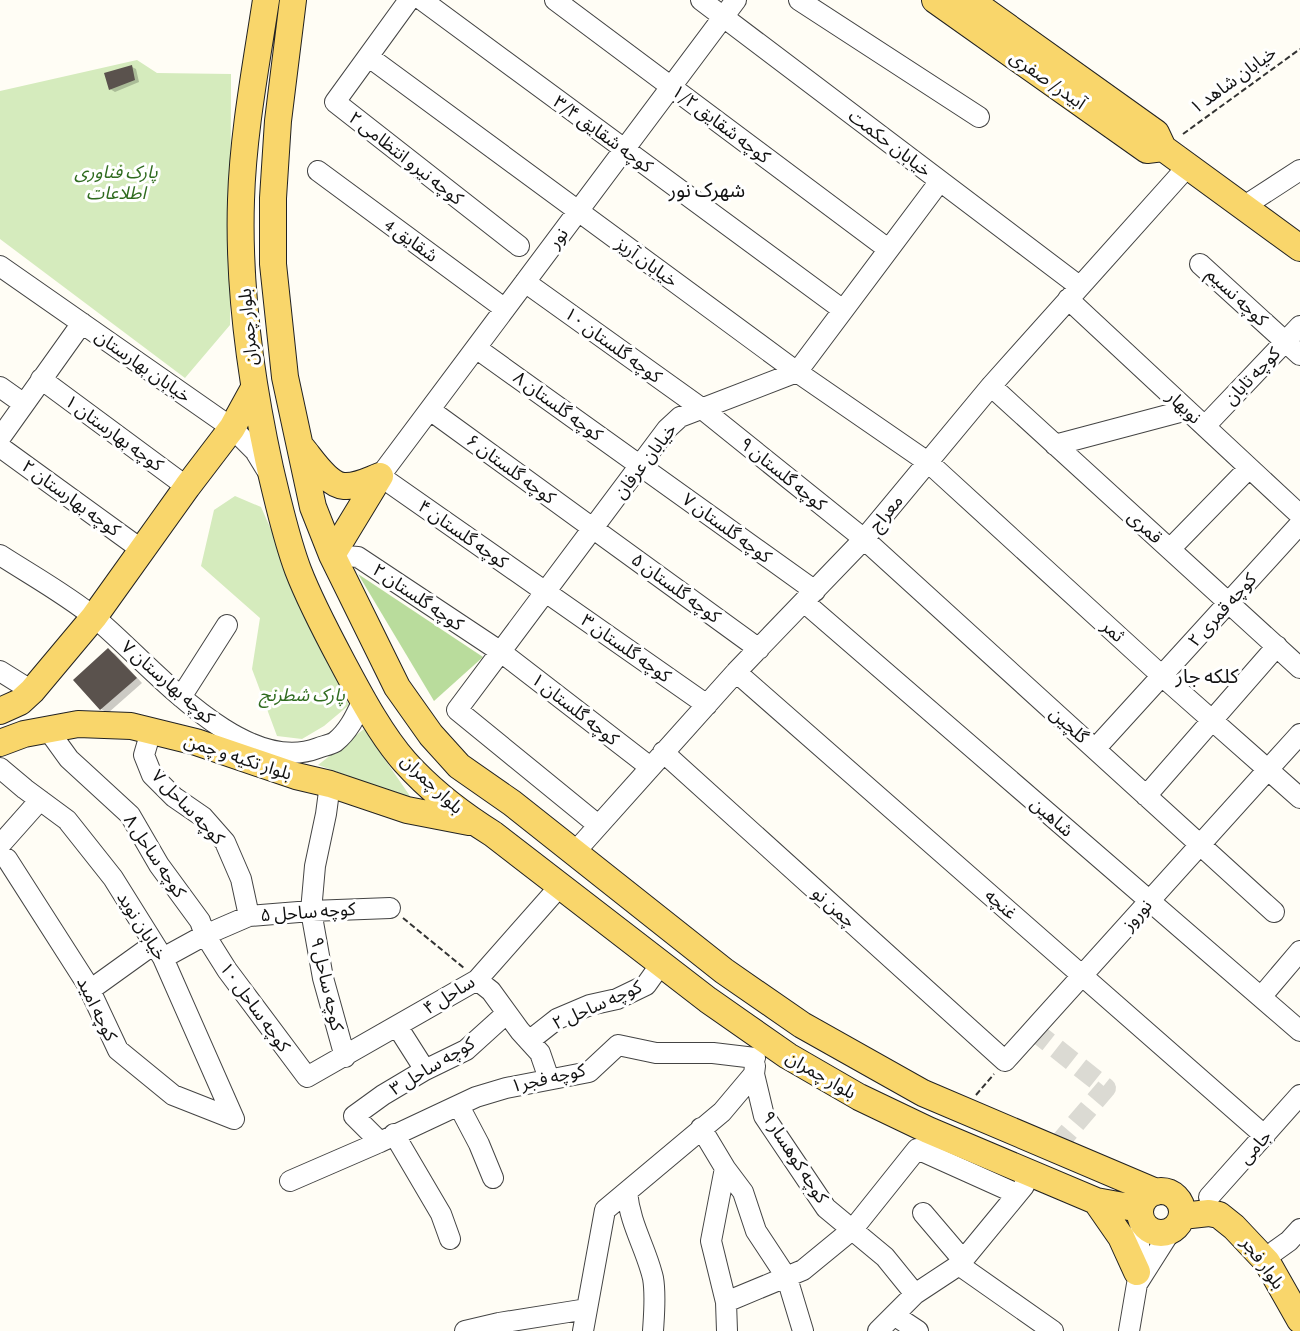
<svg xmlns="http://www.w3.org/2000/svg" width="1300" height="1331" viewBox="0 0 1300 1331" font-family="'Crimson Pro','Noto Sans Arabic',serif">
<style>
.green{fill:#d5ebbd}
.forest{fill:#b9dc9c}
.shadow{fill:#0003}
.building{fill:#5a524d}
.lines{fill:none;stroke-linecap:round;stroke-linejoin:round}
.minor-tunnel{stroke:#dbdad3;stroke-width:20;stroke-dasharray:20 10;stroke-linecap:butt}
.minor-casing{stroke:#444;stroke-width:22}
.major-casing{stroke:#222;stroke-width:28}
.path{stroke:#333;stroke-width:2;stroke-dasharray:6 3;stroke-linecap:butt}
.minor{stroke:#fff;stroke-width:20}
.major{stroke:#f9d66b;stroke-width:26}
.labels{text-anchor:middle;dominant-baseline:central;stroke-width:6;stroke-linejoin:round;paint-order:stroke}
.street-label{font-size:18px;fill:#111;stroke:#fff}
.park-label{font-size:18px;font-style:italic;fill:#2f6b1f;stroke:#fff}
.neighbourhood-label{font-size:20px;fill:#111;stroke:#fff}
</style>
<rect width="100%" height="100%" fill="#fffdf5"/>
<path class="green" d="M137,60L157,73L231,74L230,325L185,378L0,239V91Z
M235,496L261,507L349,705L324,726L302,739L277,736L252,669L260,618L201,566L214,510Z
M364,729L412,799L318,765Z"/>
<path class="forest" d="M358,574L483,657L434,701Z"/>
<path class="shadow" d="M132,67L136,69L139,82L115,92L110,89Z
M108,650L115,654L142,683L108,713L101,709Z"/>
<path class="building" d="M132,65L135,80L109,90L104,73Z
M108,648L137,678L100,710L73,680Z"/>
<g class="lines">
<path class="minor-tunnel" d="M1033,1030L1106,1088L1054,1149"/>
<g class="minor-casing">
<path id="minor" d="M409,0L335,102L519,246
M422,0L843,310
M555,0L888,249
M701,0L1079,286
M799,0L979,117
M369,57L797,372L929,463L1162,676L1300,798
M318,171L505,309
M1243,207L1300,170
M1200,264L1300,355
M0,266L232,428L255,451L266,469
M525,282L701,408L864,539L1274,912
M1068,299L1300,515
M476,348L815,591
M41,379L187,487
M991,386L1300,668
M0,387L24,404
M430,410L759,649
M1205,426L1300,326
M0,438L82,323
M1055,445L1187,410
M0,447L142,550
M1170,549L1249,468
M0,555C31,575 67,595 95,618C148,661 241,778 318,748C323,746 330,745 335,742C349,731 356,715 363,700
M332,555L358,557L501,652L650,767
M804,602L1300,1031
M0,671L32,691
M736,672L1265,1136
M181,697L227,625
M707,705L380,476L736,0
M48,730L69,759L130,815L159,865L200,921L205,935L227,970L307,1077L477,980L560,886
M151,731L144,755L152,775L174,797L203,817L225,842L241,879L249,916
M1095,749L1300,524
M663,752L1005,1061L1300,734
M0,768L25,789L67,820L113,878L163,958L234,1119
M330,784L326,814L315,866L311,911L323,978L345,1057
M1146,796L1277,646
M598,825L457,710L667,429L680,417L797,372L940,181
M0,845L40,800
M574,853L736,672L864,539L991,386L1188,166
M0,855L7,859L87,984L118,1050L173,1095L234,1119
M163,958L205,935L249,916L311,911L390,908
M477,980L491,991L520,1031L540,1053L549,1079
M90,990L154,944
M1261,997L1300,951
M507,1013L466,1050L425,1070L383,1095L354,1116L380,1142L476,1097L506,1088L589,1072L618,1045L656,1053H713L755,1058
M397,1026L425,1070
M529,1041L557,1019L590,1005L617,999L646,985L661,964
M755,1066L754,1074L764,1116L826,1208L885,1257L915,1294
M459,1106L479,1144L493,1178
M701,1128L725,1168L711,1241L726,1302L727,1331
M394,1134L441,1214L450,1239
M725,1168L743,1192L756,1231L787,1278L803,1331
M290,1181L380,1142
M627,1192C630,1225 646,1248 653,1278C656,1295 654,1315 653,1331
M1209,1197L1300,1095
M923,1213L963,1260
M1275,1251L1289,1241L1300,1229
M959,1265L1053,1331
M1137,1270L1141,1222
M726,1302L803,1270L853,1229L917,1149L1017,1194
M894,1315L918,1331
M465,1331L499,1323L587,1309
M583,1331L605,1210L722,1112L754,1074
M878,1331L915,1294L959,1265L1024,1186
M1129,1331L1137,1284L1170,1232"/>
</g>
<g class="major-casing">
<path id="major" d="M266,0C256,66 243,133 241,200C238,290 251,381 270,468C278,502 286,538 298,570C311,604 329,637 346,669C362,699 382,736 405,762C430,790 461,814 493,834L708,1000L788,1056L859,1097L928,1130L1096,1201L1140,1209
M293,0L278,121L273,198V264L285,377L313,507L332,555L397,687L431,735L459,766L512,803L724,971L802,1025L923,1093L1156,1192
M935,0L1147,150L1163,148
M970,0L1156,133L1163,148L1300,248
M303,449C312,460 328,485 344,486C357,487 369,480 380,476
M332,555L380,476
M0,711L20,702L32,691L94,617L187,487L232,428L254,388
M0,743L24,734L78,724L131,726L196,742L296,776L330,784L407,810L469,822
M1140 1212a21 21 0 1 1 42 0a21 21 0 1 1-42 0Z
M1096,1201L1121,1237L1137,1272
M1182,1216L1209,1213L1219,1215L1234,1227L1267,1262L1300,1320"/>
</g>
<path class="path" d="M1183,134L1300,49
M403,918L464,968
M976,1095L994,1074"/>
<use href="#minor" class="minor"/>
<use href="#major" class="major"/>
</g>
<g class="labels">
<g class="street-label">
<text transform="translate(1048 80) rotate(35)">آبیدر/ صفری</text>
<text transform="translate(1233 80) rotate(-36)">خیابان شاهد ۱</text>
<text transform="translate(721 124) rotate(37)">کوچه شقایق ۱/۲</text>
<text transform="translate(603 134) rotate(36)">کوچه شقایق ۳/۴</text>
<text transform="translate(890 143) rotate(37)">خیابان حکمت</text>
<text transform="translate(406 158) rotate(38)">کوچه نیرو انتظامی ۲</text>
<text transform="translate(558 238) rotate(-53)">نور</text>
<text transform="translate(411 240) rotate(36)">شقایق 4</text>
<text transform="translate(647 262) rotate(36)">خیابان آریز</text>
<text transform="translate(1237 297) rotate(43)">کوچه نسیم</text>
<text transform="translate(248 327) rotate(-95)">بلوار چمران</text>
<text transform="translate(613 345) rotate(36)">کوچه گلستان ۱۰</text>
<text transform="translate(143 366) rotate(35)">خیابان بهارستان</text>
<text transform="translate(1252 376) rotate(-46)">کوچه تابان</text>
<text transform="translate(558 406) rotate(36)">کوچه گلستان ۸</text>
<text transform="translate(1184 407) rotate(43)">نوبهار</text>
<text transform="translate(114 433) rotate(36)">کوچه بهارستان ۱</text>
<text transform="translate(645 461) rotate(-52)">خیابان عرفان</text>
<text transform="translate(511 469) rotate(36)">کوچه گلستان ۶</text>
<text transform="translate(783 474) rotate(39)">کوچه گلستان ۹</text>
<text transform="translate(71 498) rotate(36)">کوچه بهارستان ۲</text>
<text transform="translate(886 513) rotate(-50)">معراج</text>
<text transform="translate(1145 527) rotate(42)">قمری</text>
<text transform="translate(727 528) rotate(36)">کوچه گلستان ۷</text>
<text transform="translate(463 534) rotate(35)">کوچه گلستان ۴</text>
<text transform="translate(676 588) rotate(36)">کوچه گلستان ۵</text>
<text transform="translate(418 597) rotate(34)">کوچه گلستان ۲</text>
<text transform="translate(1222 610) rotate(-48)">کوچه قمری ۲</text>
<text transform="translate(1113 631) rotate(42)">ثمر</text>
<text transform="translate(626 648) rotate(35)">کوچه گلستان ۳</text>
<text transform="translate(168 682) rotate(41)">کوچه بهارستان ۷</text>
<text transform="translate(575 709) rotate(38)">کوچه گلستان ۱</text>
<text transform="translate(1069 725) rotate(42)">گلچین</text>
<text transform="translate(238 757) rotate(18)">بلوار تکیه و چمن</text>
<text transform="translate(432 784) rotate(43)">بلوار چمران</text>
<text transform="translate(188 807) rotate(46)">کوچه ساحل ۷</text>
<text transform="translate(1052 817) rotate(41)">شاهین</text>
<text transform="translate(155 856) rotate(56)">کوچه ساحل ۸</text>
<text transform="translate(1001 904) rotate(41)">غنچه</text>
<text transform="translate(834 907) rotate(42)">چمن نو</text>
<text transform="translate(308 912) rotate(-4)">کوچه ساحل ۵</text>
<text transform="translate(1137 915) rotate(-48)">نوروز</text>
<text transform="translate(142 926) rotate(58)">خیابان نوید</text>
<text transform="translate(327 984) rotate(77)">کوچه ساحل ۹</text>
<text transform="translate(449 995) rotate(-32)">ساحل ۴</text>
<text transform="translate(597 1005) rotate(-24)">کوچه ساحل ۲</text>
<text transform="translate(255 1007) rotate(54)">کوچه ساحل ۱۰</text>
<text transform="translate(97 1009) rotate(64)">کوچه امید</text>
<text transform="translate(432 1066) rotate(-31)">کوچه ساحل ۳</text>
<text transform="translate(821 1075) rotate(30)">بلوار چمران</text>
<text transform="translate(548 1078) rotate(-13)">کوچه فجر۱</text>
<text transform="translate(1255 1147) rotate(-48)">جامی</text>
<text transform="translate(795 1157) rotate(57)">کوچه کوهسار ۹</text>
<text transform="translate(1263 1263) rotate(54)">بلوار فجر</text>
</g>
<g class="park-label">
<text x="116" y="172">پارک فناوری<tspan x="116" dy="21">اطلاعات</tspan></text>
<text x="302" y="695">پارک شطرنج</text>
</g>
<g class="neighbourhood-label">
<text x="707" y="190">شهرک نور</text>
<text x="1207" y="676">کلکه جار</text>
</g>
</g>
</svg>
